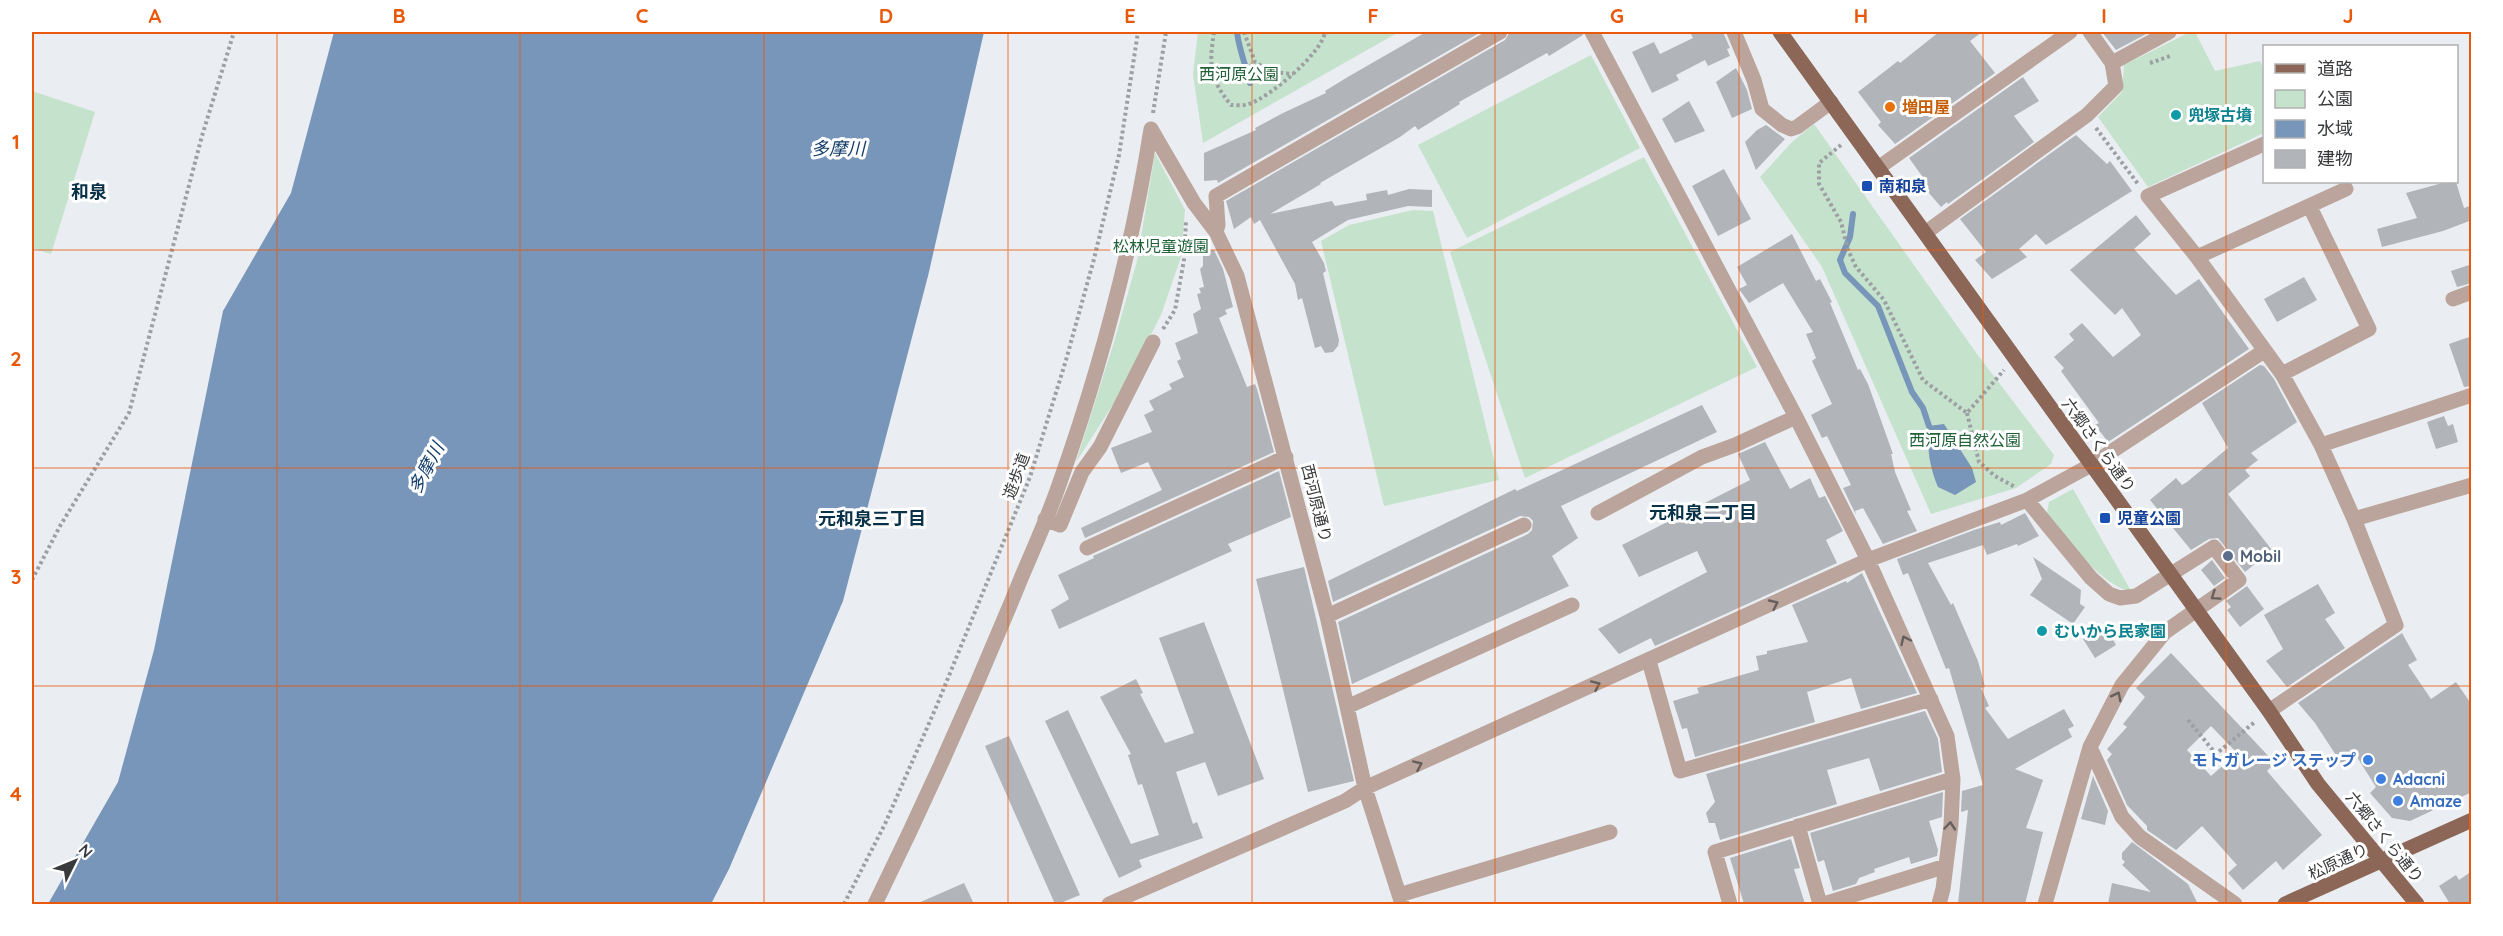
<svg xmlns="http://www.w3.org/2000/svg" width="2503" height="936" viewBox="0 0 2503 936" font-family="Quicksand,'Noto Sans JP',sans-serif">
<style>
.green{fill:#c5e2cc}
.water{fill:#7895ba}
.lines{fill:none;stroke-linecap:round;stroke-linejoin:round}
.stream{stroke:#7895ba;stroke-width:6}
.building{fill:#b1b4b8;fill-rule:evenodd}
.path{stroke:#9da0a3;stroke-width:4;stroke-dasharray:3 3;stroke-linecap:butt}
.minor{stroke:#baa49b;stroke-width:15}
.major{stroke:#8c6757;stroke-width:15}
.oneway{stroke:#665f5d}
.grid{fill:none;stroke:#e8590c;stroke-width:1.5;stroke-opacity:0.55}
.food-dot{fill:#e8710a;stroke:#fff;stroke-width:2}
.culture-dot{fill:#0f9aa8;stroke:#fff;stroke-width:2}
.transit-dot{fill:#1a4fb4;stroke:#fff;stroke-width:2}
.service-dot{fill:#5c6f8a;stroke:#fff;stroke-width:2}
.shop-dot{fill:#3f7fe0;stroke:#fff;stroke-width:2}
.labels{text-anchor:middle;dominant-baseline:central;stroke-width:6;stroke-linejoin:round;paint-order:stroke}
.park-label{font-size:16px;fill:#226239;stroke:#fff}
.food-label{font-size:16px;font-weight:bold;fill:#c56008;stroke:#fff;text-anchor:start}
.culture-label{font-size:16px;font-weight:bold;fill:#0d838f;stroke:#fff;text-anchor:start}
.transit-label{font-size:16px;font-weight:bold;fill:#164399;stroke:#fff;text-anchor:start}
.street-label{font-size:16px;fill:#393a3c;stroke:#fff}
.service-label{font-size:16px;font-weight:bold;fill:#4e5e75;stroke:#fff;text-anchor:start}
.shop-label{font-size:16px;font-weight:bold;fill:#366cbe;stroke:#fff;text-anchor:start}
.water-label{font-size:18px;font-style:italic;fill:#103b6a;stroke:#fff}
.neighbourhood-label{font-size:18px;font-weight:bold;fill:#093148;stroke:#fff}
.neatline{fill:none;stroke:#e8590c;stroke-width:2}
.grid-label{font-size:20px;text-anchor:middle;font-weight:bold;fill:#e8590c}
</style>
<rect width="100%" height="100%" fill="#eaeef2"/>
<path class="green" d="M1198,32H1399L1203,143L1193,74Z
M2190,32H2195L2215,71L2260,61L2264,70V133L2148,187L2098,117L2122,92L2124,65Z
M1591,55L1640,148L1467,238L1418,145Z
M32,91L95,112L51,254L32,248Z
M1814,124L1977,354L2054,455L2051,464L2016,488L1931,514L1822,267L1760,177L1792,142Z
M1155,153L1185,210L1181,257L1161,315L1123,389L1076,462L1114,342L1137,261Z
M1644,157L1757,367L1525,478L1450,252Z
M1413,210L1433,211L1499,480L1384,506L1321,241L1349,225Z
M2073,489L2130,589L2128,591C2094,579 2070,540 2047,513L2049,502Z"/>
<path class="water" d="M334,32H984L928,276L843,601L729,869L711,904H48L118,782L154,650L223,311L291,193Z
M1944,424L1972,468L1976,482L1955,495L1938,487C1929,465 1927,449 1929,426Z"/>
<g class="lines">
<path class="stream" d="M1237,32C1239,50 1246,65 1250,83
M1853,214L1850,237L1840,260L1845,273L1878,306L1912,392L1923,408L1929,426"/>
</g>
<path class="building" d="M1426,32H1481L1218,183L1217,180L1204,181V153L1256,130L1255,128L1283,113L1326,93L1325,91L1346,78Z
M1510,32H1582L1583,35L1549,56L1547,53L1459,102L1460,104L1418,130L1415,126L1400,137L1320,183L1321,184L1270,214L1332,201L1335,206L1367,200L1366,194L1387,190L1388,195L1409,189L1432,190V207L1408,206L1348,220L1312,242L1324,263L1326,271L1323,273L1339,340L1338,346L1333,352L1325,353L1321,346L1315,348L1302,298L1298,300L1295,284L1260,220L1254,224L1251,217L1234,229L1226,201L1505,40Z
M1690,32H1723L1730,48L1727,49L1730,56L1708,66L1705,60L1676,75L1679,80L1652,93L1632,52L1654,42L1660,54L1693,38Z
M1939,32H1982L1970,41L1995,73L1895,144L1878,125L1881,122L1858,92L1898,61L1900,63Z
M2102,32H2150L2116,50Z
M1736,68L1747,90L1752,109L1732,118L1716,82Z
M2023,77L2039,101L2014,116L2034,142L1948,204L1947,202L1941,207L1923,186L1927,183L1909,158Z
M1689,101L1705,131L1675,143L1662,119Z
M1766,125L1785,139L1756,170L1745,142L1757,130Z
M2076,135L2107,164L2110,161L2132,191L2046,245L2036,234L2019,249L2027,257L1992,279L1975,260L1986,252L1960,219Z
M1724,169L1751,219L1718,236L1692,186Z
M2446,182H2456L2464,208L2472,205V220L2443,231L2382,247L2377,229L2417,218L2406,193Z
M2136,215L2151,234L2134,249L2176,295L2199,279L2249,349L2108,442L2095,425L2099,423L2061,371L2064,368L2054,357L2074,340L2069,334L2082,323L2113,357L2141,335L2122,308L2115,315L2070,270Z
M1792,234L1816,281L1820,279L1832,302L1830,303L1858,370L1860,369L1868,384L1893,454H1891L1895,472L1911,510L1907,511L1917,531L1883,544L1863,508L1855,511L1856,515L1843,488L1851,485L1827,436L1822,438L1811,415L1832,404L1812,361L1816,358L1806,334L1813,332L1783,283L1749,303L1739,289L1747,285L1737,267Z
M1203,250H1214L1223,269L1233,307L1225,310L1227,314L1219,318L1247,387L1255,384L1257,389L1274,452L1085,538L1081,528L1162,490L1148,462L1121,473L1111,448L1152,432L1144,415L1154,410L1149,401L1172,389L1169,384L1184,377L1177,361L1181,359L1175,343L1198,333L1193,314L1201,309L1197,294L1201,293L1199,288L1204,287L1200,269L1203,266Z
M2472,264V283L2457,287L2451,271Z
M2304,277L2317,300L2277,322L2264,299Z
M2472,336V386L2464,387L2449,344Z
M2260,365L2264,366L2274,379L2297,422L2251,453L2258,460L2245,470L2250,476L2228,494L2272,550L2245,572L2218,538L2209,539L2191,550L2150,500L2176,478L2182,485L2187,482L2228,448L2202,403Z
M1702,405L1717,432L1561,506L1578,538L1552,556L1569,586L1352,684L1338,622L1528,534L1532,530L1533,521L1529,517L1520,516L1333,602L1328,581L1515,489L1517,491Z
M2444,416L2448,426L2453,424L2458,442L2436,449L2427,422Z
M1765,442L1790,489L1810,478L1819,498L1825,496L1843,531L1826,540L1837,563L1655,646L1651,638L1619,654L1598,629L1707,572L1697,551L1639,577L1622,545L1750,480L1738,454Z
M1279,471L1291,517L1228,544L1232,551L1059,629L1051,610L1069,599L1058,575L1094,558L1093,556Z
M2025,513L2039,536L2018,546L2017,544L1987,555L1983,545L1928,563L1951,605L1953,603L1978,661L1985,687L1981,688L1989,706L1985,708L2008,739L2064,709L2074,726L2068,729L2072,737L2015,769L2043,780L2026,828L2043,832L2025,904H1958L1968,810L1961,812L1962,791L1983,785L1949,668L1946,669L1908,573L1903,575L1897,559L1974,530L2000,522L2001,525Z
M2033,557L2081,590L2080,604L2085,607L2073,624L2030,595L2042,579Z
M2212,560L2225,578L2214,586L2201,570Z
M1304,567L1354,781L1308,792L1256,579Z
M1862,573L1917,693L1861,709L1851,678L1807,692L1815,722L1695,757L1687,728L1682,729L1673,701L1699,693L1697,688L1759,670L1756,656L1767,654V651L1808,642L1792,605L1846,581L1847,583Z
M2318,584L2335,613L2325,619L2345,648L2287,687L2266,661L2283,649L2264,615Z
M2247,586L2264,609L2240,627L2227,610L2231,607L2226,601Z
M1204,622L1264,779L1218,796L1205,762L1176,772L1193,824L1197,822L1203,838L1139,860L1142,867L1119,878L1045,721L1068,710L1131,844L1159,835L1142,784L1138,785L1128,755L1131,754L1100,697L1136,679L1143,693L1140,694L1165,743L1194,733L1159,638Z
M2105,626L2116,645L2095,658L2083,639Z
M2402,633L2417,660L2408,665L2431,699L2456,682L2472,705V792L2410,821L2392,818L2370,793L2376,787L2357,757L2343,766L2315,723L2298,703Z
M2171,653L2275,763L2267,771L2322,835L2283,870L2276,861L2243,890L2228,873L2237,865L2202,826L2176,850L2147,830V826L2127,805L2107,760L2112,754L2107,749L2127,727L2123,724L2145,697L2136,688ZM2211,726L2237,753L2211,776L2187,750Z
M1925,711L1938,739L1942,772L1880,791L1869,758L1827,770L1837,804L1720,840L1715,823H1709L1706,813L1715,802L1706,774Z
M1009,736L1080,895L1058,904H1055L985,746Z
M2093,776L2108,811L2105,825L2081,819Z
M1943,792L1942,817L1929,821L1938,850L1937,856L1911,864L1909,857L1874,869L1875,872L1859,878L1856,884L1833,891L1824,860L1818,862L1810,833Z
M1791,839L1800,868L1794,869L1805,904H1744L1730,858Z
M2132,842L2188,884L2198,904H2108L2112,883L2151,892L2122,865L2125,862L2122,859V853Z
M2472,871V904H2450L2439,886L2456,875L2459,880Z
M964,883L974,904H916Z"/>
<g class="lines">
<path class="path" d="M1214,32C1209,65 1209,78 1231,105C1236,105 1244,106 1249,104C1270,97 1322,53 1325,32
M1244,32L1255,62L1271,72L1293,74
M2150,63L2170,56
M1212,69C1234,78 1238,79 1255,62
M1153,113L1166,32
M2096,128L2138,184
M1841,145L1819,163V184L1841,222L1848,250L1856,267L1884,300L1923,380L1967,413L2004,370
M1163,329L1175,310L1184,260L1186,221
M1967,413L1979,462L1995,476L2015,487
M32,580L60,526L129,413L202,136L234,32
M2188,720L2216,754L2256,721
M844,904L885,824L937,705L1030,477L1066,360L1094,259L1119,155L1138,32"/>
<path class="minor" d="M1592,32L1796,417L1868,560L1947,736L1953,779L1951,825L1943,889L1939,904
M1734,32L1754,80L1762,109L1782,125L1791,129L1797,127L1831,102
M2112,63L2169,32
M1151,129L1194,203L1216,232L1237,276L1327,616L1365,788L1402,904
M2264,144L2148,196L2197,257L2282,374L2321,445L2354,519L2396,625L2269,711
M1878,168L2070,32
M1216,232L1218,225L1216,196L1500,32
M1925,233L2087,115L2116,86L2112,63L2090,32
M2197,257L2346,189
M2453,299L2472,292
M2282,374L2369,329L2310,207
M2321,445L2472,395
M2027,500L2091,578L2109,594L2120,598L2136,596L2214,547L2239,580L2165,632L2122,685L2090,747L2045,904
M1598,513L1702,457L1735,445L1796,417
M1045,519L1060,525L1082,472L1100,447L1153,342
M2354,519L2472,485
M1087,548L1286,457
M1327,616L1524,525
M1649,661L1680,771L1931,699
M1349,706L1572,605
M2090,747L2122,817L2140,837L2235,904
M1798,826L1820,904
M1399,895L1610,832
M875,904C924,804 970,702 1013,598C1028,560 1046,523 1059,485C1100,369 1132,250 1151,129
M1109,904L1345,801L1365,788L1868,560L2027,500L2091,465L2264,351
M1730,904L1715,852L1953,779
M1824,904L1946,866"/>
<path class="major" d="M1780,32L2269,711L2318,784L2417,904
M2285,904L2472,820"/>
</g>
<defs><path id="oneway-chevron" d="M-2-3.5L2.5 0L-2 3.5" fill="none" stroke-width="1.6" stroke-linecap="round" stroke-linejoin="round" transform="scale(1.5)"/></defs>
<g class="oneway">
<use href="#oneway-chevron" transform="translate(2215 596) rotate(146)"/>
<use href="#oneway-chevron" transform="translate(1774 604) rotate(-25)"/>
<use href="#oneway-chevron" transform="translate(1905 640) rotate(-115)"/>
<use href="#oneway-chevron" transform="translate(1596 685) rotate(-24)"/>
<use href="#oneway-chevron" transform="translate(2117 696) rotate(-63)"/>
<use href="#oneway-chevron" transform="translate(1418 765) rotate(-24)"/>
<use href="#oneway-chevron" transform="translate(1950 826) rotate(-85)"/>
</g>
<path class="grid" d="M277,32V904M520,32V904M764,32V904M1008,32V904M1252,32V904M1495,32V904M1739,32V904M1983,32V904M2226,32V904M32,250H2472M32,468H2472M32,686H2472"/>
<circle class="food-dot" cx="1890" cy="107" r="6"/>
<g class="culture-dot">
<circle cx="2176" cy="115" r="6"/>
<circle cx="2042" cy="631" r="6"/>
</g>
<g class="transit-dot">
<rect x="1861" y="180" width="12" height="12" rx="3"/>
<rect x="2099" y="512" width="12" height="12" rx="3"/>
</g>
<circle class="service-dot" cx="2228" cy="556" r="6"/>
<g class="shop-dot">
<circle cx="2368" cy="760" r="6"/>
<circle cx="2381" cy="779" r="6"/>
<circle cx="2398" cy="801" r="6"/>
</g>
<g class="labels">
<g class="park-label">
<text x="1239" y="74">西河原公園</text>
<text x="1161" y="246">松林児童遊園</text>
<text x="1965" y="440">西河原自然公園</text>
</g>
<g class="food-label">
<text x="1902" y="107">増田屋</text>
</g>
<g class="culture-label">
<text x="2188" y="115">兜塚古墳</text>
<text x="2054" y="631">むいから民家園</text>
</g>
<g class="transit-label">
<text x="1879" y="186">南和泉</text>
<text x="2117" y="518">児童公園</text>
</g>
<g class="street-label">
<text transform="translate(2099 445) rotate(54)">六郷さくら通り</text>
<text transform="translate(1016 476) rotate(-70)">遊歩道</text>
<text transform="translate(1317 503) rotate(76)">西河原通り</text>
<text transform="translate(2385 837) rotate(51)">六郷さくら通り</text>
<text transform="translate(2338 861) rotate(-25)">松原通り</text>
</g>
<g class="service-label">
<text x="2240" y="556">Mobil</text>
</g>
<g class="shop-label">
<text x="2356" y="760" text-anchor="end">モトガレージ ステップ</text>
<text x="2393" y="779">Adacni</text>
<text x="2410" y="801">Amaze</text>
</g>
<g class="water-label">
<text x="838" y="148">多摩川</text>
<text transform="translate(426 468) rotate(-62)">多摩川</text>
</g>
<g class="neighbourhood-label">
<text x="89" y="191">和泉</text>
<text x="1703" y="512">元和泉二丁目</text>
<text x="872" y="518">元和泉三丁目</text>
</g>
</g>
<rect width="2503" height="936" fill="none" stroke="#ffffff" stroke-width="66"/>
<rect x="2263" y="45" width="195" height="138" fill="#ffffff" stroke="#b0b0b1" stroke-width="1.5"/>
<rect x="2275" y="64" width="30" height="9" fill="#8c6757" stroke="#b0b0b1" stroke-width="1.5"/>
<text x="2317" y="75" font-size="18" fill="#393a3c">道路</text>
<rect x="2275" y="90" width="30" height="18" fill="#c5e2cc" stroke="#b0b0b1" stroke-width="1.5"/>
<text x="2317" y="105" font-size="18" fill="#393a3c">公園</text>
<rect x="2275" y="120" width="30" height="18" fill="#7895ba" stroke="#b0b0b1" stroke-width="1.5"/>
<text x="2317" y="135" font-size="18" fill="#393a3c">水域</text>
<rect x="2275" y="150" width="30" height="18" fill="#b1b4b8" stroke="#b0b0b1" stroke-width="1.5"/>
<text x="2317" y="165" font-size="18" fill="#393a3c">建物</text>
<g transform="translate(75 861) rotate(47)" stroke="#ffffff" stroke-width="4.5" paint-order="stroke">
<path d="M0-4.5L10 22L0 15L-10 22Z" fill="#393a3c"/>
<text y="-9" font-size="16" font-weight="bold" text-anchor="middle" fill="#393a3c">N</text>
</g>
<rect x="33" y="33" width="2437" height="870" class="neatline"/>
<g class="grid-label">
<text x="155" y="23">A</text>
<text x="399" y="23">B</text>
<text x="642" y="23">C</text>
<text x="886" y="23">D</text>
<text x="1130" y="23">E</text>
<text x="1373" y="23">F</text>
<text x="1617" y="23">G</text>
<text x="1861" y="23">H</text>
<text x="2104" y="23">I</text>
<text x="2348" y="23">J</text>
<text x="16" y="149">1</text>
<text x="16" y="366">2</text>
<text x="16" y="584">3</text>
<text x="16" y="801">4</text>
</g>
</svg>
